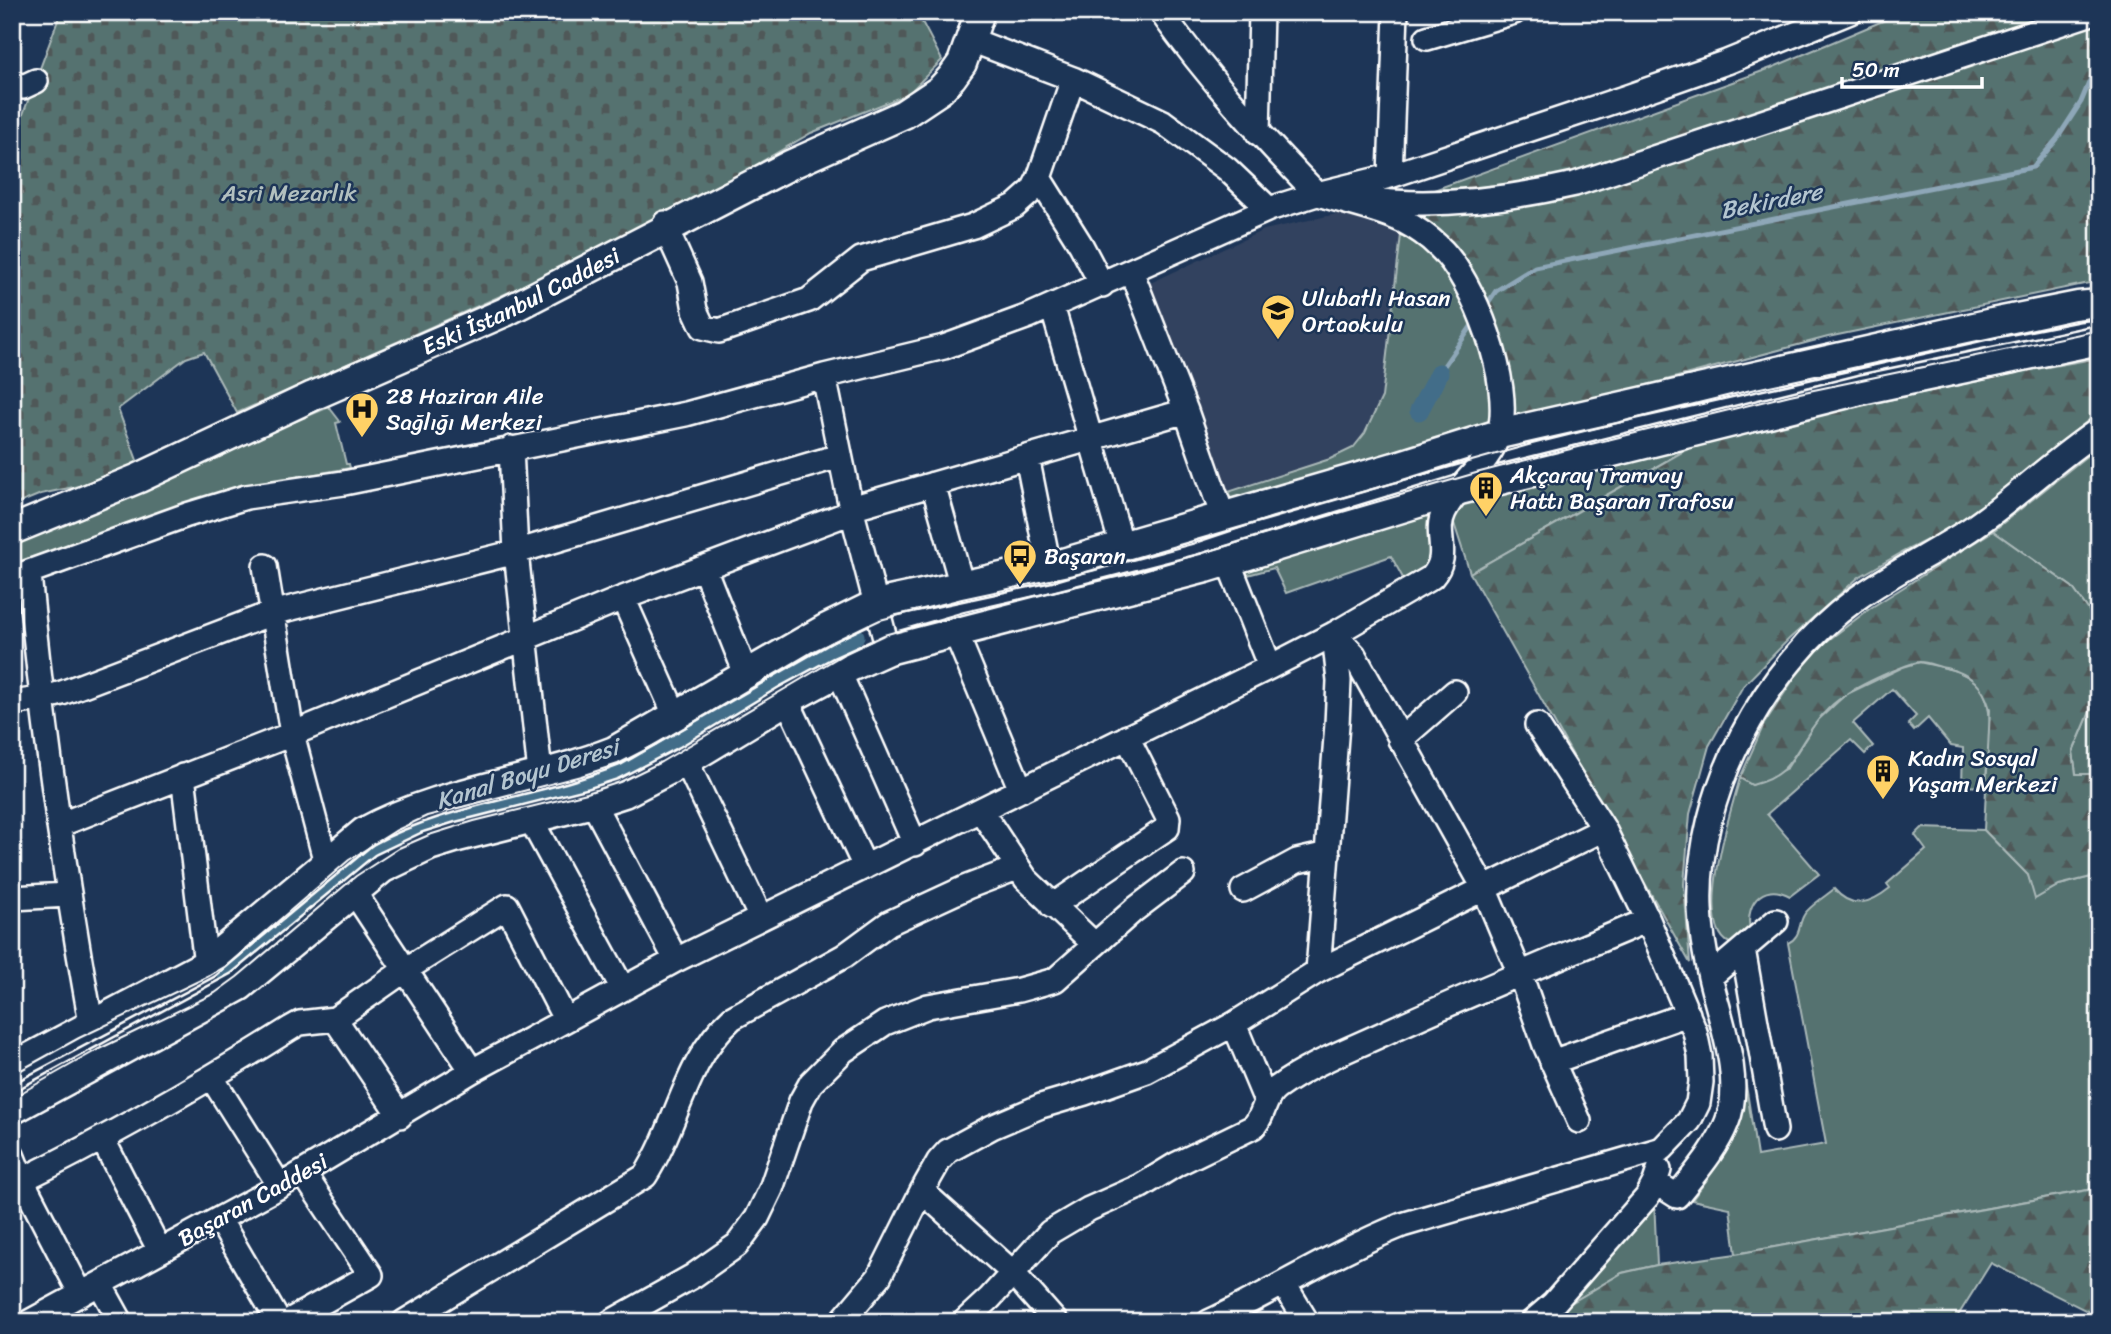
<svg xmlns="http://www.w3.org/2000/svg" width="2111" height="1334" viewBox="0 0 2111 1334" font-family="Sriracha,sans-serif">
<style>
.built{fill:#32425e}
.green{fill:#557270;stroke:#aab8b8;stroke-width:2}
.forest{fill:url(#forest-firs);stroke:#aab8b8;stroke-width:2}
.cemetery{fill:url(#cemetery-stones);stroke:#aab8b8;stroke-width:2}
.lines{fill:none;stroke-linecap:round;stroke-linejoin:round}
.stream{stroke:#8ea7b8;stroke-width:5}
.canal{stroke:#426d89;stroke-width:19}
.minor-casing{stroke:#fff;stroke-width:28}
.major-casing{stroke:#fff;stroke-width:33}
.minor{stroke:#1d3557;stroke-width:23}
.major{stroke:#1d3557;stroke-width:28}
.tram{stroke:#fff;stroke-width:2}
.labels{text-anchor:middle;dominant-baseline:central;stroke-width:5;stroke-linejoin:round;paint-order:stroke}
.park-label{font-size:23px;fill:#b2c0bf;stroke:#1d3557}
.poi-label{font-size:23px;fill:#fff;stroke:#1d3557;text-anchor:start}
.street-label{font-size:23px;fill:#fff;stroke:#1d3557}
.water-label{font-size:24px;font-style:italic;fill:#b3c5d0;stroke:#1d3557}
</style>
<defs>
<pattern id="forest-firs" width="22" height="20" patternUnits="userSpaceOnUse" patternTransform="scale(1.75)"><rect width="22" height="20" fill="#557270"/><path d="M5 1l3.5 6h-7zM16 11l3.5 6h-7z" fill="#4f5959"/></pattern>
<pattern id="cemetery-stones" width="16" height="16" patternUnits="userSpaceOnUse" patternTransform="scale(1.75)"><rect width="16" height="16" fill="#557270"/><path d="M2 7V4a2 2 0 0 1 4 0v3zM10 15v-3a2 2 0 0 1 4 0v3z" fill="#4f5959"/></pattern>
</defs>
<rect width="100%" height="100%" fill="#1d3557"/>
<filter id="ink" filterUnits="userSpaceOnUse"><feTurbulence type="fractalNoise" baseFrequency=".0143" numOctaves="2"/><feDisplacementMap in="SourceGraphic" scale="14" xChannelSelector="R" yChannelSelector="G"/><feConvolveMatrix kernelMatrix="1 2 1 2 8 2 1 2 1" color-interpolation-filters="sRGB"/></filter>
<g filter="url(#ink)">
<path class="built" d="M1341,213L1401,235L1382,398L1365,433L1353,448L1331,459L1225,493L1146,285L1264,230Z"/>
<path class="green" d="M1401,235L1436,256L1464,292L1492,365L1495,428L1232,510L1225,493L1330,459L1353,448L1365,433L1382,397Z
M329,407L339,420L340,422L336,423L346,464H349L350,468L240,487L12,567V542Z
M1692,446L1470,573L1451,514L1462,494Z
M2099,446V654L2095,619L2072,587L1993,531Z
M1443,499L1435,565L1404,580L1391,556L1286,593L1274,568L1240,577L1235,563Z
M1920,662C1938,667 1961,669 1976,682C1999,703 1987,758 1985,787L1962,786L1963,748L1951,746L1928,718L1914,731L1908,724L1916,716L1892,689L1853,723L1873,746L1865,754L1851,740L1767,814L1819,874L1790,896C1761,880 1743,907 1751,934L1736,945C1689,938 1732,806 1740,778L1752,785L1787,768L1816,722L1845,695L1903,667Z
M2099,663V774H2076L2073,752L2098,693Z
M1922,828L1984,830L2028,875L2036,898L2059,885L2099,875V1188L1736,1254L1730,1208L1692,1200C1709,1176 1730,1152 1740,1124C1745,1110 1744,1094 1745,1079L1757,1156L1826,1144L1788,943C1801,937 1798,925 1804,915C1808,907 1827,895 1834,889C1852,910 1870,904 1890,888L1887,884L1926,850L1915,835Z
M1654,1199L1657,1265L1622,1273L1571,1303Z"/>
<path class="forest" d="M1904,12H2099V281L1828,337L1511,421L1509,369L1498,333L1398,203L1771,68Z
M2099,358V412L2014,479L1993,501L1969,519L1903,552L1859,577L1789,639L1743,686L1709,746L1690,814L1684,884L1690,963L1470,573L1693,446L1727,434L2030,370Z
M1993,531L2072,587L2095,619L2099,654L2098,693L2073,752L2076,774H2099V875L2059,885L2035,899L2028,875L1984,830L1990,709C1983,685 1971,674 1946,668C1938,667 1928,662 1920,662C1906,663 1858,686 1846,695C1835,701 1822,714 1815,724C1792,754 1792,775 1752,785L1740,778L1764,724L1795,677L1822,645L1872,607Z
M2099,1188V1317L1991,1263L1954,1322H1549L1571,1303L1622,1273L1657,1265L1736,1254Z"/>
<path class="cemetery" d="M61,12H925L920,18L942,60L908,94L811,133L708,193L595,254L237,413L204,352L186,358L118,409L138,463L88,484L41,494L12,506V144Z"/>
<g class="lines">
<path class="stream" d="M1485,307L1496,291L1535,267L2033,167L2057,139L2081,102L2099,59
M1439,373L1475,321"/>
<path class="canal" d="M1419,411L1439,373
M227,975L371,855L413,834L463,817L624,773L855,636"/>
<g class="minor-casing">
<path id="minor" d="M1161,12C1208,78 1261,136 1317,194L1330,196
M1427,38L1514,12
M971,40L1073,79L1163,122L1227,169L1269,209
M12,83L23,87L36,81
M1258,133L1261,12
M1390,176L1396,12
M1039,178L1081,245L1102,285
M1371,200C1439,208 1509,199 1575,184L2095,12
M665,223L667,231L690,282L695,310L703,327L719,331L809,300L861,259L973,226L1015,206L1033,190L1039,178L1073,79
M1131,271L1186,411L1223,517
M1052,306L1122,546
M824,376L851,508L888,650
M511,448L516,552L540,773
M1027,457L1049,567
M933,484L962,586
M851,508L1186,411
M1228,561L1270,667
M265,566L292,734L326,863
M704,568L746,674
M29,574C43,725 64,874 91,1023
M12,578L187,515L246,497L344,483L686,414L824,376L944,347L1029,316L1269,209L1317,194L1390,176L1627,97L1727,62L1850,12
M623,598L676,717
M955,631L1021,790
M1334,634L1354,655L1484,888L1520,974L1545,1045L1579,1121
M839,672L915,844
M787,700L865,867
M12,703L40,699L62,693L272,613L516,552L839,456
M1537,725L1604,829
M1400,740L1455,692
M686,761L761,918
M183,776L206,964
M593,803L676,960
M981,811L1026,879L1094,944
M530,818L623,989
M59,825L292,734L623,598L852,512
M1243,890L1297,861L1328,854
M354,892L472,1071
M12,898L68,895
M1052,906L1167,828L1168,818L1127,737
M1743,949L1775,1130
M1318,971L1337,724L1339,681L1334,634
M1710,977L1776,921
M335,1019L400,1116
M1234,1024L1266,1101
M1552,1062L1688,1014
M212,1078L280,1186
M103,1140L160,1251
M12,1155L22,1180C115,1134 204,1083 291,1028L300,1023L335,1019L405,970L507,906L565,1019
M22,1180L81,1294
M1655,1182L1677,1196C1695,1173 1716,1150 1727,1122C1744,1080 1720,1020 1710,977C1705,955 1701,932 1700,909C1695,793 1764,667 1856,599C1892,573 1932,554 1969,530C2014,500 2053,460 2099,430
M922,1191L1012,1272L1056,1322
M219,1219L279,1322
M100,1284L121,1322
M1284,1284L1307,1322
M29,1322L280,1186L472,1071L676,960L1270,667L1334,634L1432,577C1452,554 1433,535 1444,512C1458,483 1489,465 1499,433C1514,386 1474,278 1438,246C1429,237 1414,227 1403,221C1379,209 1347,203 1322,195
M287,1322L371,1275L303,1173
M404,1322L645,1176C678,1125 685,1060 732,1018L844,956L889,923L967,887L1017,868
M611,1322L693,1276L737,1245L757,1218L771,1189L801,1101L811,1083L843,1051L885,1023L928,1006L1019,990L1055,980L1134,910L1183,873
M841,1322L879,1277L922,1191L939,1161L948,1151L992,1127L1041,1106L1085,1093L1147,1071L1234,1024L1318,971L1604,829L1648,920L1695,1032L1700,1056L1701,1082L1698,1103L1689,1121L1662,1149L1402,1225C1335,1252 1274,1291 1209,1322
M964,1322L990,1298L1050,1232L1089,1209L1141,1186L1177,1164L1253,1127C1265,1116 1263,1097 1277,1088C1310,1064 1351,1049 1387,1032C1473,992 1561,957 1648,920
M1532,1322L1553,1304L1647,1197L1655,1182L1659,1170"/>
</g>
<g class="major-casing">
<g id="major">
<path id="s1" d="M12,530L139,478L313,396L505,312L792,164L904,114L940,90L952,77L962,63L980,12"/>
<path d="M12,1067L206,964L364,832C442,789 533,783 614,751L825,629L876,604L1049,567L1394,467L1499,434L1992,323L2078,306L2099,304"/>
<path d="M12,1110L240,986L383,868L429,846L458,837L593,803L624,793L686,761L787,700L839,672L888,650L1206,568L1460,490L1861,390L2099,340"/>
</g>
</g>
<use href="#minor" class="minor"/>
<use href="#major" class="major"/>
<path class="tram" d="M12,1075L79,1038L209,976L226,966L349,860L395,831L427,816L581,776L618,764L657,744L812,652L880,620L962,599L1092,571L1192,544L1273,517L1532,444L1751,390L2075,320L2099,317
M12,1098L97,1050L215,993L237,977L356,876L399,848L429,835L474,821L587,793L620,782L661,762L844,654L884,635L964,612L1130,574L1476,473L1534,458L1790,395L2099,330"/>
</g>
</g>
<defs>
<g id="school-pin" transform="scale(1.75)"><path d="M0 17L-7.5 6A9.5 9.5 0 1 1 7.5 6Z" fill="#ffd166" stroke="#1d3557"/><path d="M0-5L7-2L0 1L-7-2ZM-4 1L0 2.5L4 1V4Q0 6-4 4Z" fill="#111"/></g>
<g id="hospital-pin" transform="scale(1.75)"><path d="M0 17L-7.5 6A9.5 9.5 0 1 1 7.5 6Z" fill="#ffd166" stroke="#1d3557"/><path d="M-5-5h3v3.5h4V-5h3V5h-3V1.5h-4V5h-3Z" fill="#111"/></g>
<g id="building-pin" transform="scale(1.75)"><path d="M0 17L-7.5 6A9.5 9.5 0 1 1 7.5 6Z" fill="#ffd166" stroke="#1d3557"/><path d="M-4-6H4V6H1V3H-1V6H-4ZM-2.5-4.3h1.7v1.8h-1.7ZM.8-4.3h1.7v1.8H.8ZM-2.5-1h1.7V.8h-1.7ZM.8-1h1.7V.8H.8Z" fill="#111"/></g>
<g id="bus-pin" transform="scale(1.75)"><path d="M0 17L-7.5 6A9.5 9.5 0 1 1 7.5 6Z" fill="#ffd166" stroke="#1d3557"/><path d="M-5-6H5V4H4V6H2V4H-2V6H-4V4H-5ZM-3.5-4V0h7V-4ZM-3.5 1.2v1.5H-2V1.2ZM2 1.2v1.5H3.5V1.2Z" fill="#111"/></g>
</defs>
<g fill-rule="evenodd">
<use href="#school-pin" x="1278" y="311"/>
<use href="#hospital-pin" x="362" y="409"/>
<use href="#building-pin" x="1486" y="488"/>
<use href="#bus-pin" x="1020" y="556"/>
<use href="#building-pin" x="1883" y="771"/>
</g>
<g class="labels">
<g class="park-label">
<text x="289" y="193">Asri Mezarlık</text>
</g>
<g class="poi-label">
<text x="1302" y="298">Ulubatlı Hasan<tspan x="1302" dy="26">Ortaokulu</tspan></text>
<text x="386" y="396">28 Haziran Aile<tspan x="386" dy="26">Sağlığı Merkezi</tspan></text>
<text x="1510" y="475">Akçaray Tramvay<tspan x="1510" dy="26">Hattı Başaran Trafosu</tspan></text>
<text x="1044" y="556">Başaran</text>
<text x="1908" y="758">Kadın Sosyal<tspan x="1908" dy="26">Yaşam Merkezi</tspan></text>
</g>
<g class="street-label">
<text stroke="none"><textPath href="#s1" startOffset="558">Eski İstanbul Caddesi</textPath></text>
<text transform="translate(253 1200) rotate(-29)">Başaran Caddesi</text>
</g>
<g class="water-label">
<text transform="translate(1771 201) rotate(-11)">Bekirdere</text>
<text transform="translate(527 774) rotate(-17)">Kanal Boyu Deresi</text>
</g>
</g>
<rect width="2111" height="1334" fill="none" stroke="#1d3557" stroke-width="42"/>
<rect x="21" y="21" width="2069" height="1292" fill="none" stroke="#fff" stroke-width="2.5" filter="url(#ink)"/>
<path d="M1842 77v10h140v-10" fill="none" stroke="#ffffff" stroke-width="3.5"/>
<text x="1852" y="77" font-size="21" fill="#ffffff" stroke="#1d3557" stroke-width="5" paint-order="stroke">50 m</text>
</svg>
